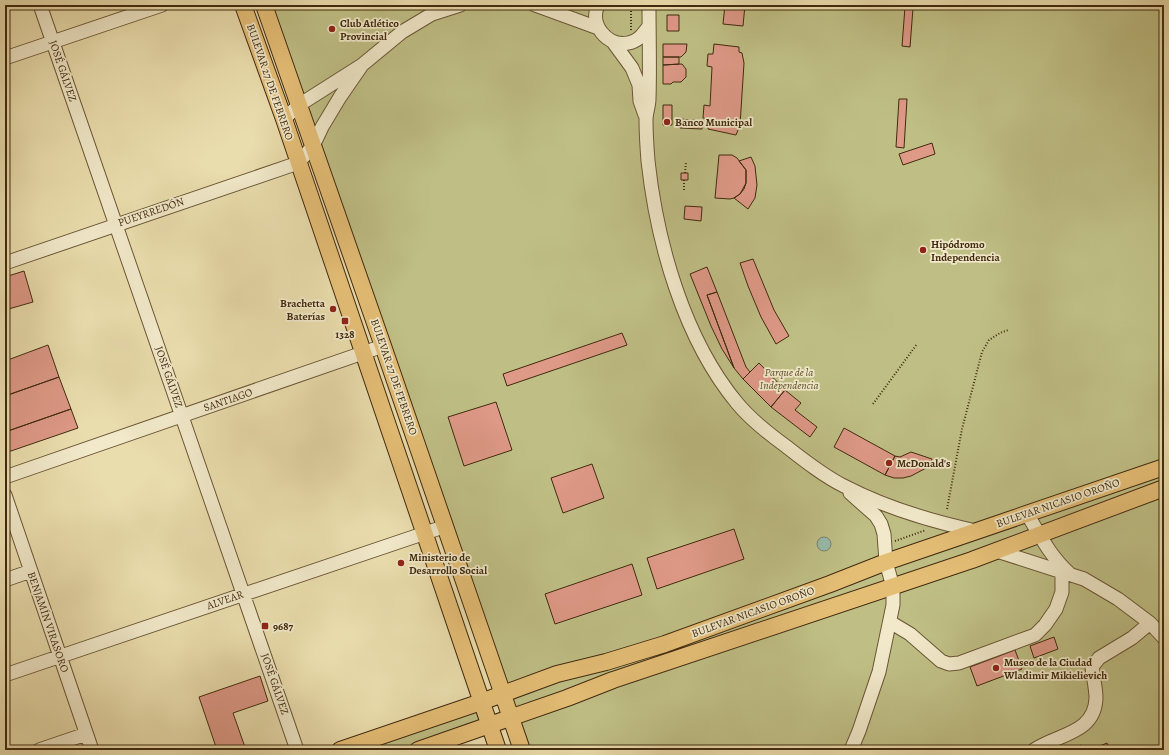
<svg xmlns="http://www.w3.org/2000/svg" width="1169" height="755" viewBox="0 0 1169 755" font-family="Alegreya,serif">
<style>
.green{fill:#bfbf85;stroke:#80744a}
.water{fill:#98bbac;stroke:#75816d}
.building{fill:#de9987;stroke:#412a0f}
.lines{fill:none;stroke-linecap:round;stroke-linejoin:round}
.minor-casing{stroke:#6b5736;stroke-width:15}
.major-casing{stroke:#412a0f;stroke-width:18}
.path{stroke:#412a0f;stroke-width:2;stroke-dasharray:1 2;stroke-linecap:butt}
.minor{stroke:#f1e9ca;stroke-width:13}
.major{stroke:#e5be76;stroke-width:16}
.poi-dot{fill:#8f2418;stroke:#f1e9ca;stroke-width:1.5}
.labels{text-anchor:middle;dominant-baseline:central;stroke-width:3.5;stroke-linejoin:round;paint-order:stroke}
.poi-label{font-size:11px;font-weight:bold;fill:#412a0f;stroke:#f1e9ca;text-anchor:start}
.street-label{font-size:11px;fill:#412a0f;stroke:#f1e9ca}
.park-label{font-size:11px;font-style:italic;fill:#604f2c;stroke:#f1e9ca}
</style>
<rect width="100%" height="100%" fill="#eaddad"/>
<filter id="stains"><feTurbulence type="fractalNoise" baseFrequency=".005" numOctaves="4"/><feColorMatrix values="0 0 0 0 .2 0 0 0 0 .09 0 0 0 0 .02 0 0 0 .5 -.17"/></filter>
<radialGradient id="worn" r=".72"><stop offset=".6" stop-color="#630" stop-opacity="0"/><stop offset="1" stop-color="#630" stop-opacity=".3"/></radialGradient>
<path class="green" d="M264,5H1164V750H522Z
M481,702L489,725L418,750H340Z"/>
<path class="water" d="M817 544a7 7 0 1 1 14 0a7 7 0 1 1-14 0Z"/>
<path class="building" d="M725,5H745L743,26L723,24Z
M905,7L913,8L910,47L902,46Z
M667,15H679V31H667Z
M663,44H687L686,52L681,57H663Z
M714,44L739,47V52L742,53L744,63L740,125L736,135L708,129L709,119L703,118L704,105L710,106L712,67L707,66L708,54H713Z
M663,57H679V64L663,65Z
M682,64L686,69V77L681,82H673L671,84H663V65Z
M899,99H907L904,148L896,147Z
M663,105H672V125H663Z
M680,119L702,121V129L680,128Z
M932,143L935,154L903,165L899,154Z
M719,155H732L737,158L746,170V183L744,189L740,194L734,198L730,199L715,198Z
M751,157L755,166L757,185L755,198L748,209L734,198L740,194L746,183V170L739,161Z
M681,173H688V180H681Z
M685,206L702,207L701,221L684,219Z
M753,259L774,310L789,336L776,344L761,317L748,286L740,263Z
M707,267L717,292L707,295L734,368L722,349L711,326L690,274Z
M24,271L33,302L5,310V277Z
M717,292L746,367L750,372L743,379L734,368L707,295Z
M622,333L627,345L507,386L503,374Z
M48,345L59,377L5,396V361Z
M759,363L785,390L771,407L743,379Z
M59,377L71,409L5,432V396Z
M785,390L801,403L795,410L817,427L810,437L771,407Z
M496,402L512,450L464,466L448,417Z
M71,409L78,428L8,452L5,445V432Z
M844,428L895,456L885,475L834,447Z
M911,452L932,459L930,466L911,476L903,478H894L885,475L895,456L900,457Z
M592,464L604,498L563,513L551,478Z
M734,529L744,559L657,589L647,558Z
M632,564L642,595L555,624L545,594Z
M1054,637L1058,649L1034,658L1030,646Z
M1015,650L1022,669L977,686L970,667Z
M260,676L268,701L233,713L246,750H217L199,697Z
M1107,743L1110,750H1090Z
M1081,745L1083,750H1067Z"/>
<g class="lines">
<g class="minor-casing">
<path id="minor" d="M40,5L297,750
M535,5L598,28
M598,5C589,24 607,47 628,43C638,42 643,34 649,26
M649,5C649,36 650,68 649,99C649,106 646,113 646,120C646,133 647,148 648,161C657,243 684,339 737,403C751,420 769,434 787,447C805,461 824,476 844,486C886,508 930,521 976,531
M613,42L632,68L639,85L640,101L645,115
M5,58L162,5
M284,119L299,105L362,65L402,32L432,14L460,5
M5,263L298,163L313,146L322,127L340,97L362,65
M5,477L383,346
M850,493L876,516L881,524L884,534L886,562L893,587V605L879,672L859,731L851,750
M5,495L92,750
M1027,514C1040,535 1050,556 1069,573
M997,551L1084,579L1118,599L1150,623L1164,638
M5,580L31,571
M890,622L910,634L941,661L949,664L959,663L1035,635L1045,625L1056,609L1062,592V572
M5,675L446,526
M39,750L86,734
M1034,750C1057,734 1095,734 1096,698C1096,688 1093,677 1092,667L1099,658L1132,638L1150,623"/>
</g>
<g class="major-casing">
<path id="major" d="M243,5L284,119L498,750
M264,5L383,346L522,750
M340,750L481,702L557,674L606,662L665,644L830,584L886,562L1164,467
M418,750L567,698L613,680L972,560L1164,488"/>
</g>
<path class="path" d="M631,5V31
M685,173L686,162
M684,190V180
M873,404L917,344
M947,509L962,429L982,352L989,340L1000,333L1008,330
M895,541L926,530"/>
<use href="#minor" class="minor"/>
<use href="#major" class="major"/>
</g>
<g class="poi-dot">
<circle cx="332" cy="29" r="4"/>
<circle cx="667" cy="122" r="4"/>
<circle cx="923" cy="250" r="4"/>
<circle cx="333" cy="309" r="4"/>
<rect x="341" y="317" width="8" height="8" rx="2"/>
<circle cx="889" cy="463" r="4"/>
<circle cx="401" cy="563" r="4"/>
<rect x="261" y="622" width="8" height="8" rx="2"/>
<circle cx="996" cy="668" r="4"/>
</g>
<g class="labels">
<g class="poi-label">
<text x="340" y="23">Club Atlético<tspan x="340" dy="13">Provincial</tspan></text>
<text x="675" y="122">Banco Municipal</text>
<text x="931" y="244">Hipódromo<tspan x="931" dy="13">Independencia</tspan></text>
<text x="325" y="303" text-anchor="end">Brachetta<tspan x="325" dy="13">Baterías</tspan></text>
<text x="345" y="334" text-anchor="middle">1328</text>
<text x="897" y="463">McDonald's</text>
<text x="409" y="557">Ministerio de<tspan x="409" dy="13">Desarrollo Social</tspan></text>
<text x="273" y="626">9687</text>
<text x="1004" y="662">Museo de la Ciudad<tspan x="1004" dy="13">Wladimir Mikielievich</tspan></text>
</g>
<g class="street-label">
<text transform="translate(63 71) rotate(71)">JOSÉ GÁLVEZ</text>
<text transform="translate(270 82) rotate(71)">BULEVAR 27 DE FEBRERO</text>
<text transform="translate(151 212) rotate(-19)">PUEYRREDÓN</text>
<text transform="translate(169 377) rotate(71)">JOSÉ GÁLVEZ</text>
<text transform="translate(394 377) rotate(71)">BULEVAR 27 DE FEBRERO</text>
<text transform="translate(228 400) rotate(-19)">SANTIAGO</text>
<text transform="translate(1058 503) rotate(-19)">BULEVAR NICASIO OROÑO</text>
<text transform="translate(225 600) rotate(-19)">ALVEAR</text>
<text transform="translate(753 612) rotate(-20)">BULEVAR NICASIO OROÑO</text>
<text transform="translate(48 622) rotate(71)">BENJAMÍN VIRASORO</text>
<text transform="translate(275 684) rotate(71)">JOSÉ GÁLVEZ</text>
</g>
<g class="park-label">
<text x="789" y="372">Parque de la<tspan x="789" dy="13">Independencia</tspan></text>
</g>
</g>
<rect width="1169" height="755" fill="none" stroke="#eaddad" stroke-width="20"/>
<rect x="6" y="6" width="1157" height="743" fill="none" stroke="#412a0f" stroke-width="2"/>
<rect x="10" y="10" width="1149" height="735" fill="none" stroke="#412a0f"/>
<rect width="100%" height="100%" filter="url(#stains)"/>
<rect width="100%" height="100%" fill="url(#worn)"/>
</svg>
